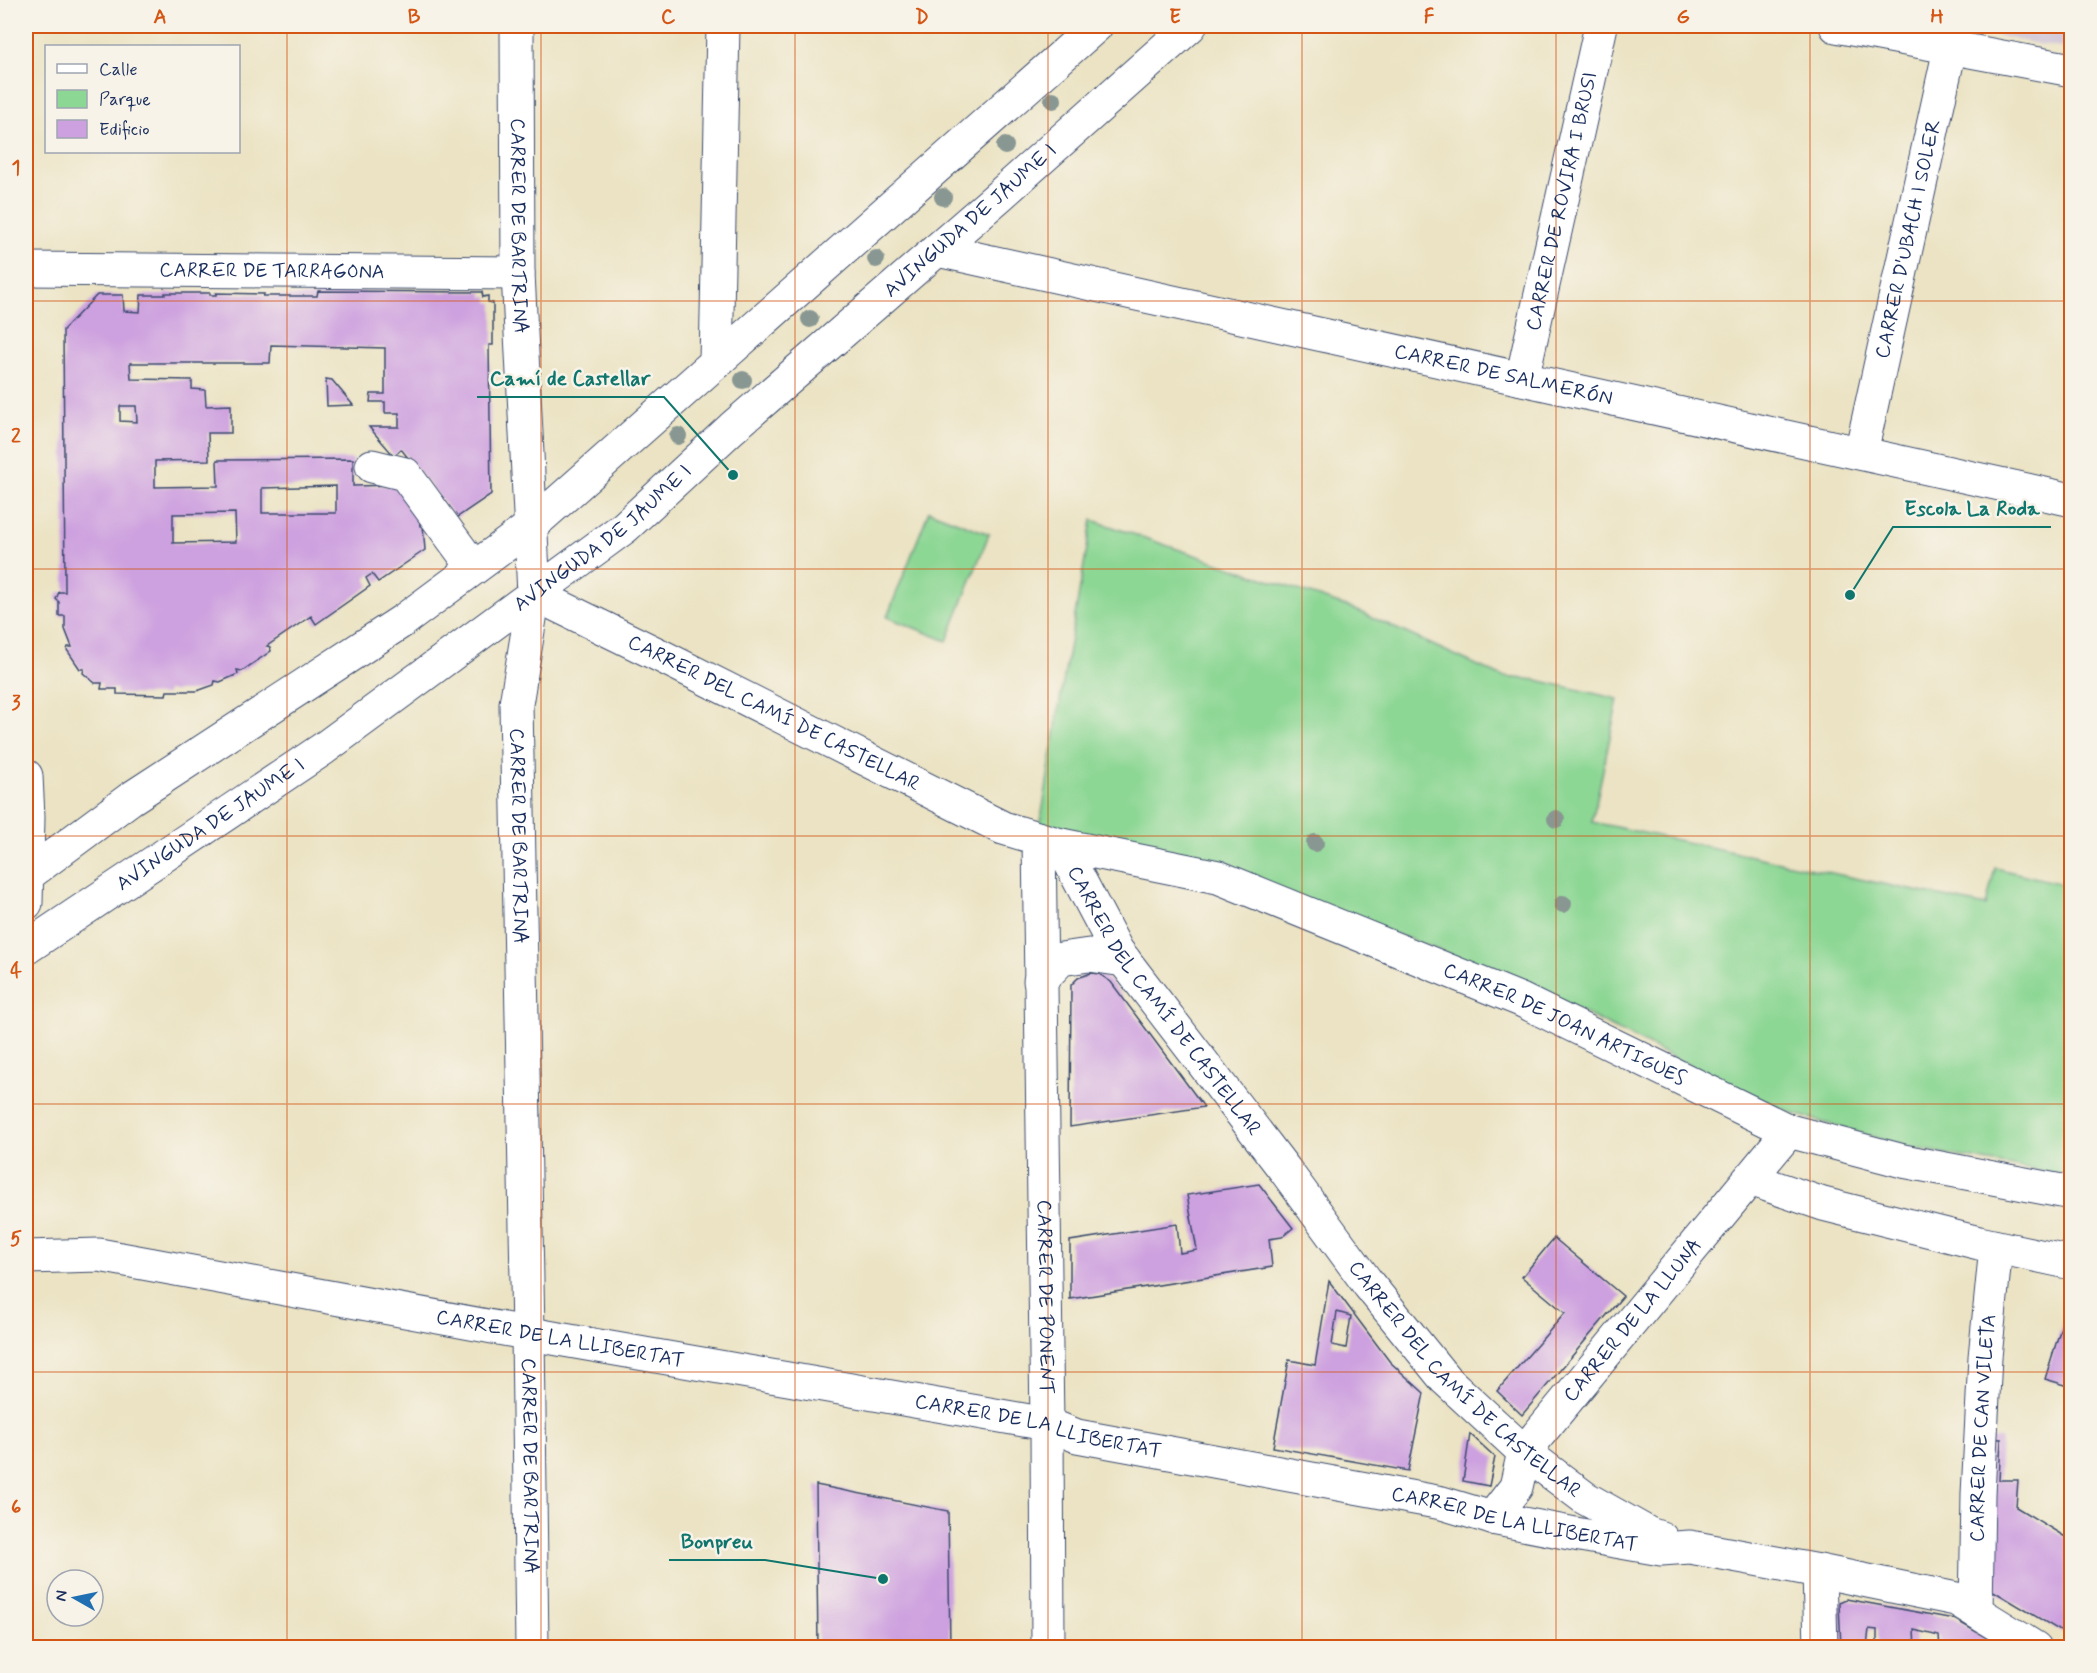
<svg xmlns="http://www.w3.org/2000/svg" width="2097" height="1673" viewBox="0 0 2097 1673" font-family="Mynerve,sans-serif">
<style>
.industrial{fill:#cbbfd5}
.green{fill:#8dd794;stroke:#548379;stroke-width:1.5}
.building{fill:#cda0df;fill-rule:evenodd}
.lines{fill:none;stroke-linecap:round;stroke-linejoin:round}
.minor-casing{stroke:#3a4a6d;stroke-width:35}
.minor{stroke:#fff;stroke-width:33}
.tree{fill:#899793}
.grid{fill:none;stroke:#d45514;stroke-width:1.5;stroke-opacity:0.55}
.labels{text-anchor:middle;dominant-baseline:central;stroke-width:5;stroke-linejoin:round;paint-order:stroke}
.street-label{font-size:20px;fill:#1b2f5e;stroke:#f7f3e8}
.leader{fill:none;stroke:#0f766e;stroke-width:2}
.callout-dot{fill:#0f766e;stroke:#f7f3e8;stroke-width:2}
.callout-label{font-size:21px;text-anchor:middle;font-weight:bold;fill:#0f766e;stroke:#f7f3e8;stroke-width:5;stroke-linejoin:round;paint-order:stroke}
.neatline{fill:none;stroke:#d45514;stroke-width:2}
.grid-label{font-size:20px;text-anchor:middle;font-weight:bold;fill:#d45514}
</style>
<rect width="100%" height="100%" fill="#f7f3e8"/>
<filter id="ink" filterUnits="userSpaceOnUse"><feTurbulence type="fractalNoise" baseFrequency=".0167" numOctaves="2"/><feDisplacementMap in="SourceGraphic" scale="12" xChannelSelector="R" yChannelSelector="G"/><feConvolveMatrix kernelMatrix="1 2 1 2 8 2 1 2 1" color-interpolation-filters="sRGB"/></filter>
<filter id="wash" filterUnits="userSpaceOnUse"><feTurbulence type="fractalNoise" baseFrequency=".008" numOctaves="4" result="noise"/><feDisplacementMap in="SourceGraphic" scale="24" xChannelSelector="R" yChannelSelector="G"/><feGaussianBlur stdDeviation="1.35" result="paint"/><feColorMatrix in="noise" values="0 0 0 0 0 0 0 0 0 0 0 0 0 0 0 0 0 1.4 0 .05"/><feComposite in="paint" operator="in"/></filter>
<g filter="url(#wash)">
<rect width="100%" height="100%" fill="#ebe3c3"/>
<path class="industrial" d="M1947,26H2071V50L2013,39Z"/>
<path class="green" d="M929,511L989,534L947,641L887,617Z
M1092,520L1351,608L1503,677L1537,680L1618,699L1592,822L1986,906L1995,868L2071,886V1177L1908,1147L1791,1113L1730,1086L1520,981L1224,869L1040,826L1064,677Z"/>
<g id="blocks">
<path class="building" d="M318,291L482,292L483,297L488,296V302L493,303V345H489L491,494L456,518L401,449L394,456L369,427H399V413H385V402H370L371,394H385V348L271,345L270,363H130L131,379L192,380V389L205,390L206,406L231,405V433H208L209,460L155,461V487L218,486L217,460L353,459V486L398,485L419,513L420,526H423L425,550L378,582L372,574L366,578L370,586L316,624L311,616L267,646L270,647L271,651L242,671L237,670L238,674L220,682L215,681L214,685L197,691H167L166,695L117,694V689H101L102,683H95L83,673L84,669H80L67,650L68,647H72L65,629V616H59V602L56,599L59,592H65V586L63,330L97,295H123L124,311L140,312L141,295H165V293H210V295H216V293L264,294L263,296H317ZM120,406H136L137,422L120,421ZM336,486V513H262V488ZM235,513L236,542L173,543V514Z
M326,379L332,380L353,405L327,406Z
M1091,973L1099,974L1111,982L1204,1107L1070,1127L1071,985L1078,978Z
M1259,1184L1293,1228L1282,1237L1269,1239L1272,1267L1070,1299V1241L1177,1224L1180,1253L1197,1250L1187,1195Z
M1554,1238L1623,1296L1522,1415L1497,1391L1565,1313L1522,1277Z
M1329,1281L1390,1362L1424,1393L1408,1471L1273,1447L1289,1360L1315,1365ZM1337,1312L1351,1316L1346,1348L1332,1345Z
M2071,1295L2072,1296V1387L2045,1379Z
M1470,1434L1495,1457L1489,1486L1463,1481Z
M1988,1438L2001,1439L1999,1480H2018L2016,1507L2072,1541V1638L1985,1586Z
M816,1485L948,1511L950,1647H818Z
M1846,1599L1954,1619L2003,1647H1940L1939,1636L1914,1630L1915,1647H1877V1630L1869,1629L1867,1647H1841L1839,1604V1602Z"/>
</g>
</g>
<g filter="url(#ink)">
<use href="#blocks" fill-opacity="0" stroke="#3a4a6d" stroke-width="1.5"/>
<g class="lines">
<g class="minor-casing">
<g id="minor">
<path id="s1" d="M517,26L518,273L534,594L516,704L528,1333L532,1648"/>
<path d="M1836,26L2072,70"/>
<path id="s2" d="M937,250L2072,500"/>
<path id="s3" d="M26,269L518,273"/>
<path d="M716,362L723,26"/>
<path id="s4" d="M1522,379L1601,26"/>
<path id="s5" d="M1861,453L1955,26"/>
<path d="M372,466L405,474L474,568"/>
<path id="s6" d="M534,594L663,657L1003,828L1061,845L1117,951L1285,1170L1369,1285L1445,1379L1524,1452L1585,1498L1649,1534L1661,1538"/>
<path d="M26,776L28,817L26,903"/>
<path id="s7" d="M1039,839L1047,1424L1048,1648"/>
<path id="s8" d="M1061,845L1218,877L1521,1000L1789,1131L1903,1161L2072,1193"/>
<path d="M26,876L130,799L404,620L531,526L1096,26"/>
<path id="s9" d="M26,948L323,749L625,527L732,428L999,196L1190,26"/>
<path d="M1040,981L1061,959L1089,955L1124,960"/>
<path d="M1750,1179L1823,1204L1979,1243L2072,1263"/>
<path id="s10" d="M26,1257L99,1255L564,1340L1047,1424L1077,1436L1442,1503L1492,1518L1575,1534L1661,1549L1690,1547L1819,1571L1956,1599L2035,1648"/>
<path id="s11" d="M1492,1518L1516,1487L1524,1452L1789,1131"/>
<path d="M1819,1571L1821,1648"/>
<path id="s12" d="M1976,1611L1978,1494L1985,1357L1996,1247"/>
</g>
</g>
<use href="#minor" class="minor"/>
</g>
<g class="tree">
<circle cx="1053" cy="100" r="9"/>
<circle cx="1005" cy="146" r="9"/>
<circle cx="943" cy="197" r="9"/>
<circle cx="876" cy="259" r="9"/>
<circle cx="810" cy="319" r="9"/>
<circle cx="743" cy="380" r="9"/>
<circle cx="678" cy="436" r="9"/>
<circle cx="1556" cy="819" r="9"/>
<circle cx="1315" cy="843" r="9"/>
<circle cx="1563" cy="904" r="9"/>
</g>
</g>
<path class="grid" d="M287,26V1648M541,26V1648M795,26V1648M1048,26V1648M1302,26V1648M1556,26V1648M1810,26V1648M26,301H2072M26,569H2072M26,836H2072M26,1104H2072M26,1372H2072"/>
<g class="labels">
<g class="street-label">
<text stroke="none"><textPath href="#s4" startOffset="182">CARRER DE ROVIRA I BRUSI</textPath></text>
<text stroke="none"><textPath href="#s9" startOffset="1194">AVINGUDA DE JAUME I</textPath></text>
<text stroke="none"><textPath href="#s1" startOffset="200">CARRER DE BARTRINA</textPath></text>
<text stroke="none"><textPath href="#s5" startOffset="219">CARRER D'UBACH I SOLER</textPath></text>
<text stroke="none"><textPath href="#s3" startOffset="246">CARRER DE TARRAGONA</textPath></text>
<text stroke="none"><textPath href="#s2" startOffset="580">CARRER DE SALMERÓN</textPath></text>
<text stroke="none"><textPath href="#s9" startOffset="708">AVINGUDA DE JAUME I</textPath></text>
<text stroke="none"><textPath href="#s6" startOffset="268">CARRER DEL CAMÍ DE CASTELLAR</textPath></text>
<text stroke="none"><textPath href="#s9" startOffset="222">AVINGUDA DE JAUME I</textPath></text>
<text stroke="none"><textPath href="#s1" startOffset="812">CARRER DE BARTRINA</textPath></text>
<text stroke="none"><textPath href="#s6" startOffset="772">CARRER DEL CAMÍ DE CASTELLAR</textPath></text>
<text stroke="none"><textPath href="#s8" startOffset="537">CARRER DE JOAN ARTIGUES</textPath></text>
<text stroke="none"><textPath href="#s7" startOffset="458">CARRER DE PONENT</textPath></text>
<text stroke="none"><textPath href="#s11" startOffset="246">CARRER DE LA LLUNA</textPath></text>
<text stroke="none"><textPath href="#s10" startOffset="542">CARRER DE LA LLIBERTAT</textPath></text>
<text stroke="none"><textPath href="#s6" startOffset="1258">CARRER DEL CAMÍ DE CASTELLAR</textPath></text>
<text stroke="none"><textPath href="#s10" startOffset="1028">CARRER DE LA LLIBERTAT</textPath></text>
<text stroke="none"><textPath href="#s12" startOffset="183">CARRER DE CAN VILETA</textPath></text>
<text stroke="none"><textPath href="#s1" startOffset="1442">CARRER DE BARTRINA</textPath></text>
<text stroke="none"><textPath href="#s10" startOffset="1514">CARRER DE LA LLIBERTAT</textPath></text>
</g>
</g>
<path class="leader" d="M733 475L664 397H477M1850 595L1893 527H2051M883 1579L765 1560H669"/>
<g class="callout-dot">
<circle cx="733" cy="475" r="6"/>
<circle cx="1850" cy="595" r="6"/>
<circle cx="883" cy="1579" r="6"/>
</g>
<g class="callout-label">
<text x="570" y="385">Camí de Castellar</text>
<text x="1972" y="515">Escola La Roda</text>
<text x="717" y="1548">Bonpreu</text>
</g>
<rect width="2097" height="1673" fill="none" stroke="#f7f3e8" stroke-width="66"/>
<rect x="45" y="45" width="195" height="108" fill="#f7f3e8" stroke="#9fa5b1" stroke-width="1.5"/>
<rect x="57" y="64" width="30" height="9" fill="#ffffff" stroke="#9fa5b1" stroke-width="1.5"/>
<text x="99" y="75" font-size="18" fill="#1b2f5e">Calle</text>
<rect x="57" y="90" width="30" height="18" fill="#8dd794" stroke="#9fa5b1" stroke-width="1.5"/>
<text x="99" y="105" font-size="18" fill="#1b2f5e">Parque</text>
<rect x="57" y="120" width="30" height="18" fill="#cda0df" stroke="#9fa5b1" stroke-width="1.5"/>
<text x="99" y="135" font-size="18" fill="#1b2f5e">Edificio</text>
<g transform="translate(75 1598) rotate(279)"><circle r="28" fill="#f7f3e8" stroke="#9fa5b1" stroke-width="1.5"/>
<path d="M0-4.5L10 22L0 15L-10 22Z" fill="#1f6fb2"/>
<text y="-9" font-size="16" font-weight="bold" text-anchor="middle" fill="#1b2f5e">N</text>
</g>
<rect x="33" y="33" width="2031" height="1607" class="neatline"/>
<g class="grid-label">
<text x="160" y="23">A</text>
<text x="414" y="23">B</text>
<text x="668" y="23">C</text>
<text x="922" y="23">D</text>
<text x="1175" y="23">E</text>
<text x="1429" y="23">F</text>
<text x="1683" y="23">G</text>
<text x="1937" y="23">H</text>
<text x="16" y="174">1</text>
<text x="16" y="442">2</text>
<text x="16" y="709">3</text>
<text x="16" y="977">4</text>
<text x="16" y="1245">5</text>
<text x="16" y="1513">6</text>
</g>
</svg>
